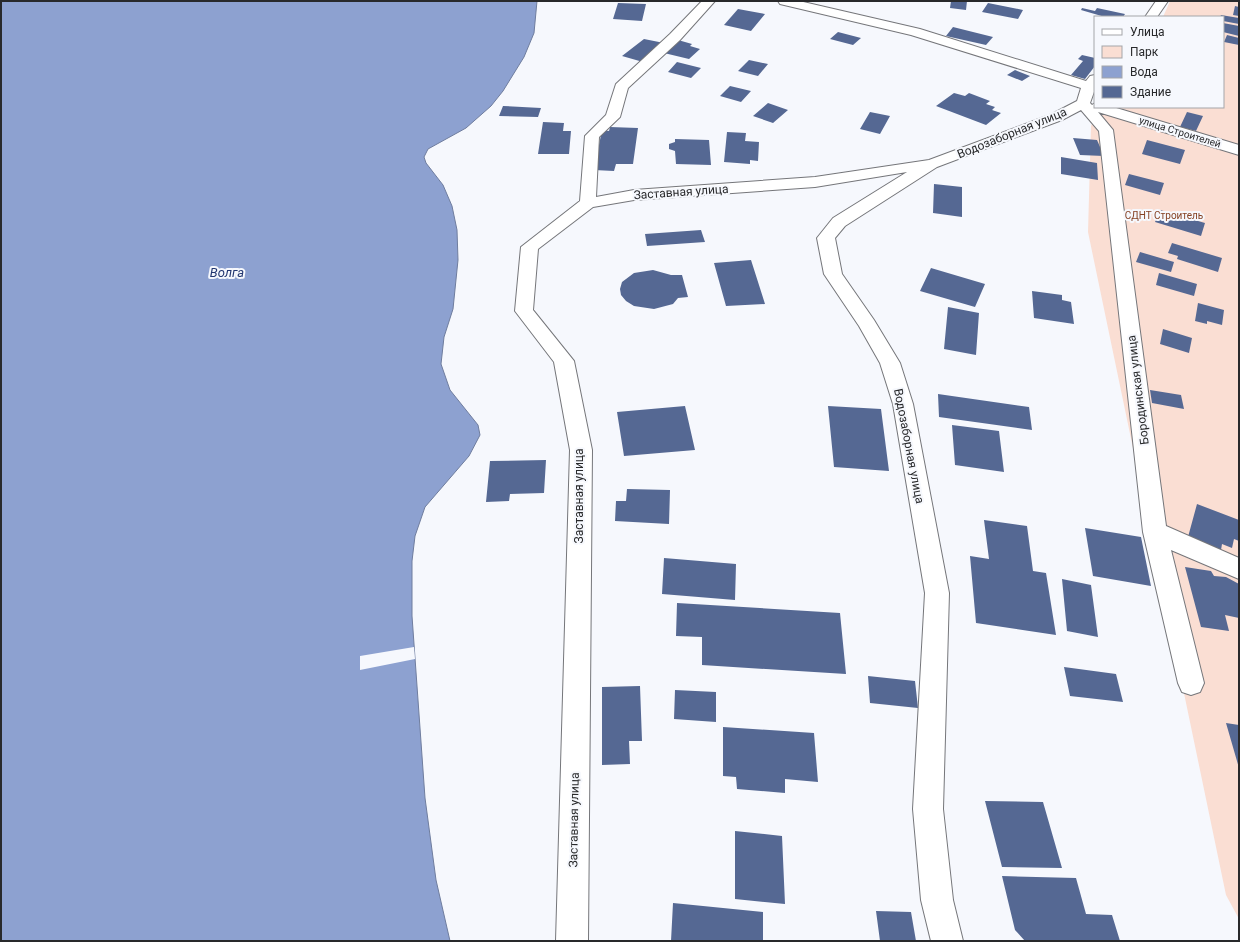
<svg xmlns="http://www.w3.org/2000/svg" width="1240" height="942" viewBox="0 0 1240 942" font-family="Roboto,sans-serif">
<style>
.green{fill:#faded3}
.water{fill:#8da1d0;stroke:#6f7d9e}
.pier{fill:#f6f8fd}
.building{fill:#556893}
.lines{fill:none;stroke-linecap:round;stroke-linejoin:round}
.minor-casing{stroke:#75767a;stroke-width:2}
.minor{fill:#fff;fill-rule:evenodd}
.labels{text-anchor:middle;dominant-baseline:central;stroke-width:4;stroke-linejoin:round;paint-order:stroke}
.far-street-label{font-size:10px;fill:#28292b;stroke:#f6f8fd}
.far-park-label{font-size:10px;fill:#854123;stroke:#f6f8fd}
.street-label{font-size:12px;fill:#28292b;stroke:#f6f8fd}
.water-label{font-size:13px;font-style:italic;fill:#223670;stroke:#f6f8fd}
</style>
<rect width="100%" height="100%" fill="#f6f8fd"/>
<path class="green" d="M1170,1H1239V919L1226,895L1088,232L1091,126L1100,107H1223V17H1163Z"/>
<path class="water" d="M1,1H537L534,33L524,57L503,91L491,106L466,128L428,149L424,157L426,163L443,185L452,206L457,230L458,260L453,309L444,337L441,364L450,390L478,425L480,435L469,456L425,507L415,536L412,561V616L425,798L436,880L450,941H1Z"/>
<path class="pier" d="M414,647L415,659L360,670V656Z"/>
<path class="building" d="M951,1H967L966,10L950,8Z
M618,3L646,4L642,21L613,19Z
M988,3L1023,10L1018,19L982,12Z
M1235,6L1239,7V16L1233,15Z
M1082,8L1095,11L1097,8L1125,14L1123,17H1105L1081,10Z
M738,9L765,14L751,31L724,25Z
M1221,15L1239,18V24L1223,21V17H1220Z
M1223,23L1239,26V36L1223,32Z
M953,27L993,37L986,45L946,36Z
M838,32L861,38L853,45L830,39Z
M1227,35L1239,38V45L1224,42Z
M644,39L664,43L643,62L622,56Z
M678,40L692,44L690,46L700,49L689,59L664,53Z
M1082,55L1095,58V66L1085,79L1071,75L1083,61L1078,59Z
M749,60L768,64L758,76L738,71Z
M677,62L701,68L691,78L668,72Z
M1015,70L1030,76L1022,81L1007,75Z
M730,86L751,91L741,102L720,96Z
M954,93L965,96L969,93L990,101L986,104L995,107L992,110L1001,113L986,125L936,106Z
M768,103L788,110L773,123L753,116Z
M503,106L541,108L538,117L499,116Z
M870,112L890,116L880,134L860,129Z
M1187,112L1203,116L1196,131L1180,127Z
M543,122L564,123L563,131H571L569,154H538Z
M610,127L638,128L633,164H616L614,171L594,170L602,130L609,131Z
M727,132L746,133L745,141L759,142L758,161L750,160V164L724,162Z
M1073,138L1097,140L1104,156L1080,155Z
M675,139L709,140L711,165L676,164L675,151L669,149V144L675,142Z
M1147,140L1185,150L1180,164L1142,154Z
M1061,157L1097,163L1098,180L1061,174Z
M1129,174L1164,183L1160,195L1125,185Z
M934,184L962,187V217L933,213Z
M1160,210L1205,223L1201,236L1155,222Z
M701,230L705,242L647,246L645,234Z
M1172,243L1222,258L1218,272L1177,259L1178,256L1168,253Z
M1140,252L1174,262L1171,272L1136,262Z
M751,260L765,304L726,306L714,263Z
M931,268L985,284L975,307L920,291Z
M653,270L671,275H682L688,297L678,298L673,304L654,309L634,306L626,301L621,295L620,289L622,282L634,273Z
M1159,273L1197,284L1194,296L1156,285Z
M1032,291L1062,295V300L1071,302L1074,324L1034,318Z
M1198,303L1224,310L1222,325L1207,321V324L1195,321Z
M948,307L979,313L976,355L944,349Z
M1163,329L1192,338L1189,353L1160,344Z
M1150,390L1181,395L1184,409L1152,403Z
M938,394L1029,407L1032,430L939,417Z
M685,406L695,450L624,456L617,412Z
M828,406L881,409L889,471L834,467Z
M952,425L999,431L1004,472L955,465Z
M546,460L544,493L510,494L509,501L486,502L490,461Z
M627,489L670,490L669,524L615,521L616,501H626Z
M1197,504L1239,520V541L1234,539L1232,548L1222,544L1221,550L1188,537Z
M984,520L1027,526L1033,571L1046,573L1056,635L976,623L970,556L989,559Z
M1085,528L1141,537L1151,586L1093,576Z
M664,558L736,564L735,600L662,594Z
M1185,567L1211,571L1214,576L1226,577L1239,584V618L1225,615L1229,631L1201,627Z
M1062,579L1091,585L1098,637L1067,631Z
M677,603L840,613L846,674L702,665V637L676,636Z
M1064,667L1116,674L1123,702L1070,696Z
M868,676L915,681L918,708L870,703Z
M640,686L642,741H629L630,764L602,765V687Z
M675,690L716,692V722L674,719Z
M1226,723L1239,725V768Z
M723,727L814,733L818,782L785,779V793L737,789L736,777L723,776Z
M985,801L1043,802L1062,868L1002,867Z
M735,831L782,836L785,904L735,899Z
M1002,876L1076,878L1086,914L1112,915L1120,941H1025L1015,930Z
M673,903L763,912V941H671Z
M876,911L911,912L916,941H880Z"/>
<g class="lines">
<g class="minor-casing">
<path id="minor" d="M702,1H715L680,40L628,88L620,117L599,137L596,197L634,190L815,177L929,160L1052,114L1077,101L1081,88L911,35L780,4L778,1H799L920,29L1086,81L1090,76L1095,75V89L1090,103L1092,105L1095,103V107H1113L1239,145V155L1098,112L1113,130L1166,526L1239,558V579L1171,550L1204,683L1200,692L1191,695L1182,692L1178,683L1143,532L1099,131L1081,110L1062,120L937,167L845,226L835,238L842,274L874,320L900,363L913,404L949,593L943,809L953,900L963,941H931L921,900L913,809L925,593L893,404L880,363L859,326L824,274L817,238L833,218L907,172L815,187L634,200L593,207L538,249L533,310L574,361L592,450L588,941H556L570,450L554,362L515,311L521,247L580,201L585,136L606,115L616,84L670,34Z
M1156,1H1168L1157,17H1145Z"/>
</g>
<use href="#minor" class="minor"/>
</g>
<g class="labels">
<g class="far-street-label">
<text transform="translate(1180 132) rotate(17)">улица Строителей</text>
</g>
<g class="far-park-label">
<text x="1164" y="215">СДНТ Строитель</text>
</g>
<g class="street-label">
<text transform="translate(1012 133) rotate(-22)">Водозаборная улица</text>
<text transform="translate(681 192) rotate(-4)">Заставная улица</text>
<text transform="translate(1138 390) rotate(-97)">Бородинская улица</text>
<text transform="translate(909 446) rotate(79)">Водозаборная улица</text>
<text transform="translate(579 496) rotate(-90)">Заставная улица</text>
<text transform="translate(574 820) rotate(-89)">Заставная улица</text>
</g>
<g class="water-label">
<text x="227" y="272">Волга</text>
</g>
</g>
<rect width="1240" height="942" fill="none" stroke="#28292b" stroke-width="4"/>
<rect x="1094" y="16" width="130" height="92" fill="#f6f8fd" stroke="#a4a5a9"/>
<rect x="1102" y="29" width="20" height="6" fill="#ffffff" stroke="#a4a5a9"/>
<text x="1130" y="36" font-size="12" fill="#28292b">Улица</text>
<rect x="1102" y="46" width="20" height="12" fill="#faded3" stroke="#a4a5a9"/>
<text x="1130" y="56" font-size="12" fill="#28292b">Парк</text>
<rect x="1102" y="66" width="20" height="12" fill="#8da1d0" stroke="#a4a5a9"/>
<text x="1130" y="76" font-size="12" fill="#28292b">Вода</text>
<rect x="1102" y="86" width="20" height="12" fill="#556893" stroke="#a4a5a9"/>
<text x="1130" y="96" font-size="12" fill="#28292b">Здание</text>
</svg>
